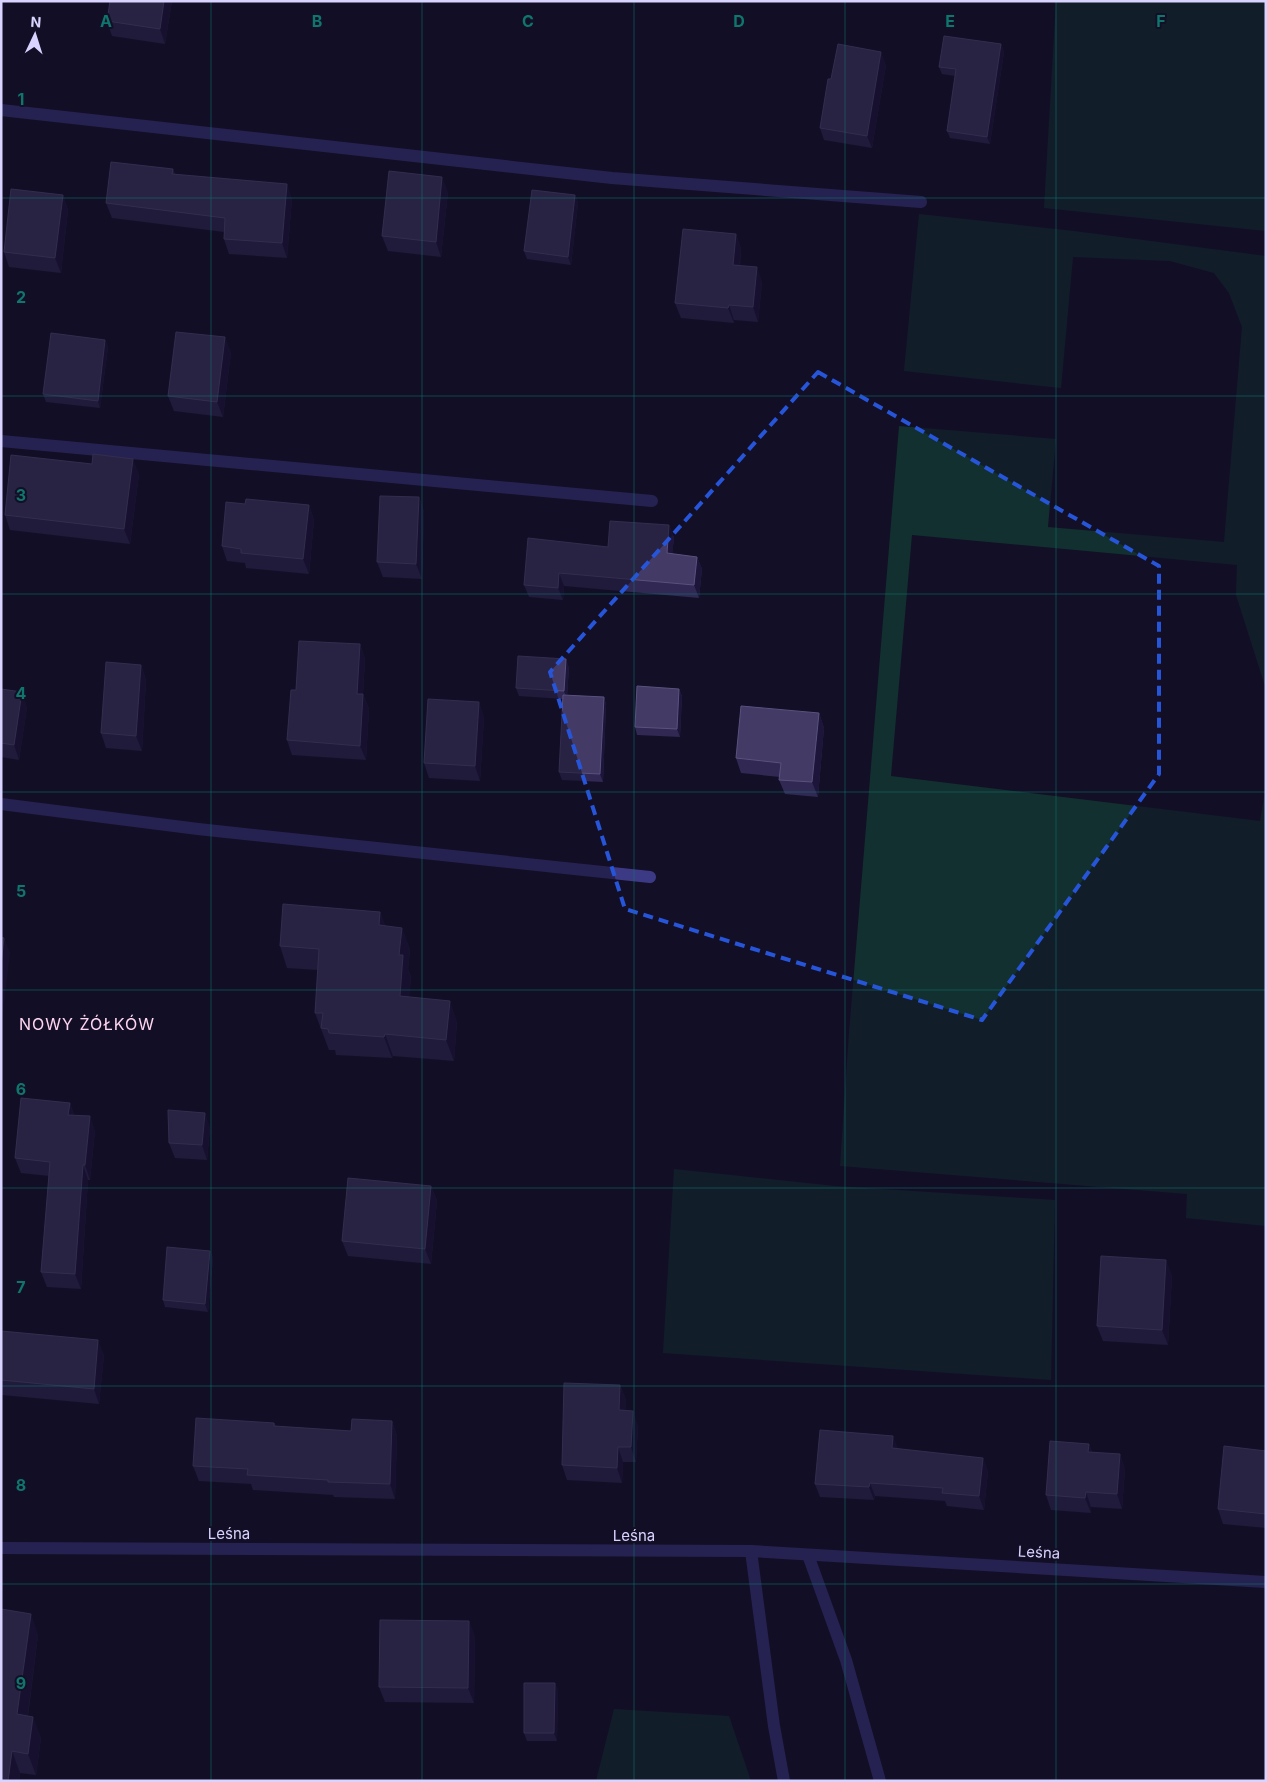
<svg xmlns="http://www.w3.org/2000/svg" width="1267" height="1782" viewBox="0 0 1267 1782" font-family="Inter,sans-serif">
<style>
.green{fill:#12302f}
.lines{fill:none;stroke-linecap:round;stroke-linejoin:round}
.lane{stroke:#3d3a85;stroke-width:12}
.street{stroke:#3d3a85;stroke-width:12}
.wall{fill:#312854}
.shaded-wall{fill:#1d163a}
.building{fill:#433a66;stroke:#5a527e}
.marked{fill:none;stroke:#2655da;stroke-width:4;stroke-dasharray:10 6;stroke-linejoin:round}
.grid{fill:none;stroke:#0f766e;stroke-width:1;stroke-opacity:0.55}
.labels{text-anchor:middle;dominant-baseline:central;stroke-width:4;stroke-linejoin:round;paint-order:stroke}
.street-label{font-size:15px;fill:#d9d4ff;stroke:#130f26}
.neighbourhood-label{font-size:16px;letter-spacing:1px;fill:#ffd6f0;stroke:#130f26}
.grid-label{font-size:16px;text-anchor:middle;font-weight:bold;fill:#0f766e;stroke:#130f26;stroke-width:4;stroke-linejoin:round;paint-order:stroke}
</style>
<rect width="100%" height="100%" fill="#130f26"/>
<path class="green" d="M1056,1H1266V231L1044,208Z
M919,214L1074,231L1266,256V689L1236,595L1237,565L912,535L891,776L1260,821L1266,786V1226L1186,1218L1187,1194L840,1166L849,1033L899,426L1056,439L1048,527L1224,542L1242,327L1229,293L1214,273L1170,261L1073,257L1061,388L904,371Z
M674,1169L835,1186L1055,1200L1051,1380L663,1353Z
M614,1709L729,1716L751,1781H596Z"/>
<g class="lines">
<path class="lane" d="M1,110L612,178L921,202
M1,441L652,501
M1,804L198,829L650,877
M751,1551L774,1726L784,1781
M808,1555L846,1660L880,1781"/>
<path class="street" d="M1,1548L751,1551L1266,1582"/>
</g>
<path class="wall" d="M110,1H172L165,44L112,36L107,21Z
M1001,44L1004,52L990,144L950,138L947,131L955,76L942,74L939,67Z
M886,65L872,148L824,140L820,128L831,79Z
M173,169L175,174L292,199L287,258L229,254L224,239V232L112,218L106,203Z
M448,192L441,257L388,251L382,236Z
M63,195L68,210L61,273L9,267L4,252Z
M575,195L578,203L571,265L527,259L524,251Z
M736,234L741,249L740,266L762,282L758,322L734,320V323L681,318L675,303Z
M105,340L108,347L100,408L46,402L43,394Z
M231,352L223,417L174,411L168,396Z
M139,474L130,544L10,530L5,515Z
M419,497L424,512L422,579L383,577L377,562Z
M245,504L309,505L314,520L309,574L246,568L245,563L227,561L222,546Z
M669,525L674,538L672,554L697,557L702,569L699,598L564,586L563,600L529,597L524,585L608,547Z
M360,644L365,659L363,694L369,709L366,760L292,755L287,740L296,690Z
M141,665L146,680L142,751L106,748L101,733Z
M569,667L567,696L604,697L606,705L603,782L562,780L559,772L563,699L519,696L516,688Z
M1,689L27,707L19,760L1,757Z
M679,689L682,696L680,737L637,735L635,727Z
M819,713L824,728L818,797L785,794L779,780L780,777L741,773L736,758Z
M484,717L480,781L429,778L424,763Z
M380,912L385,926L410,949L408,969L411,977L409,997L457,1022L454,1061L393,1056L392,1058L336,1055L335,1050H329L315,1013L318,970L287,968L280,946Z
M70,1103L74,1115L95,1131L90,1180H88L81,1289L47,1287L41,1272L49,1176L21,1173L15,1158Z
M210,1128L207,1160L175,1158L169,1143Z
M431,1186L437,1201L431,1264L348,1256L342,1241Z
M210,1251L213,1258L208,1312L165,1307L163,1300Z
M1172,1275L1168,1345L1103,1341L1097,1326Z
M1,1331L104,1355L99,1404L2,1395Z
M620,1385L626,1400L625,1410L638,1426L636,1462H623L622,1483L567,1480L562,1465Z
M392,1421L397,1436L395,1499L334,1497L333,1495L253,1490L251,1484L199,1481L193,1466L274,1423L276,1426L351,1431Z
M1089,1444L1092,1452L1125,1469L1122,1509L1091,1507V1513L1051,1510L1046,1495Z
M898,1449L988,1471L984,1510L947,1506L945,1501L875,1496L874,1500L820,1497L815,1484Z
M1266,1451V1528L1223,1524L1218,1509Z
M38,1635L28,1716L41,1738L36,1775L20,1773L19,1781H1Z
M475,1636L474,1703L385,1702L379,1687Z
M558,1690L557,1741H527L524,1733Z"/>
<path class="shaded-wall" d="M164,1H172L165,44L160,29Z
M1001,44L1004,52L990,144L987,137Z
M881,52L886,65L872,148L867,136Z
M442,177L448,192L441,257L436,242Z
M287,184L292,199L287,258L282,243Z
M63,195L68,210L61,273L55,258Z
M575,195L578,203L571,265L568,257Z
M736,234L741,249L738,280L733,265Z
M757,267L762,282L758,322L753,307Z
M729,305L734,320V323L728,308Z
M225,337L231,352L223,417L217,402Z
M105,340L108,347L100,408L98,401Z
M133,459L139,474L130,544L124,529Z
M419,497L424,512L422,579L416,564Z
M309,505L314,520L309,574L303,559Z
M669,525L674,538L671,566L667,553Z
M697,557L702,569L699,598L694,585Z
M559,573L564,586L563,600L558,588Z
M360,644L365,659L362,709L357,694Z
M566,659L569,667L567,699L564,691Z
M141,665L146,680L142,751L136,736Z
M679,689L682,696L680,737L677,729Z
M22,692L27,707L19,760L14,745Z
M363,694L369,709L366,760L360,746Z
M604,697L606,705L603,782L600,774Z
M479,702L484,717L480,781L475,766Z
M819,713L824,728L818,797L812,782Z
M380,912L388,933L379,925Z
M402,928L410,949L408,969L411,977L407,1017L400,996L399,955Z
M4,938L10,953L1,1027V965Z
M450,1001L457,1022L454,1061L446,1040Z
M385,1034L393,1056L392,1058L384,1037Z
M70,1103L75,1118L68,1115Z
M205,1113L210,1128L207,1160L202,1145Z
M90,1116L95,1131L90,1180L85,1165Z
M83,1165L88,1180L81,1289L75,1274Z
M431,1186L437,1201L431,1264L425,1249Z
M210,1251L213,1258L208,1312L205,1304Z
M1166,1260L1172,1275L1168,1345L1162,1330Z
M98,1340L104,1355L99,1404L94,1389Z
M620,1385L626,1400L625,1425L619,1410Z
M633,1411L638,1426L636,1462L631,1447Z
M392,1421L397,1436L395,1499L390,1484Z
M893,1436L898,1449L892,1448Z
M1089,1444L1094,1459L1088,1452Z
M618,1447L623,1462L622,1483L617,1468Z
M1120,1454L1125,1469L1122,1509L1117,1494Z
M983,1458L988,1471L984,1510L979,1496Z
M870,1483L875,1496L874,1500L869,1487Z
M1086,1492L1091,1507V1513L1085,1498Z
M31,1614L38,1635L25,1736L17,1714Z
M469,1621L475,1636L474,1703L468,1688Z
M555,1683L558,1690L557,1741L554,1733Z
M33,1717L41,1738L36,1775L28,1754Z
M12,1751L20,1773L19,1781H8Z"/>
<path class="building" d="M110,1H164L160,29L107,21Z
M944,36L1001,44L987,137L947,131L956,69L939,67Z
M838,44L881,52L867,136L820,128L828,79H831Z
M111,162L173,169L172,174L287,184L282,243L224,239L225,218L106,203Z
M389,171L442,177L436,242L382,236Z
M11,189L63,195L55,258L4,252Z
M532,190L575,195L568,257L524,251Z
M683,229L736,234L733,265L757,267L753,307L729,305L728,308L675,303Z
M176,332L225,337L217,402L168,396Z
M51,333L105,340L98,401L43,394Z
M93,454L133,459L124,529L5,515L11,455L92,464Z
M380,496L419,497L416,564L377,562Z
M246,499L309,505L303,559L241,553V549L222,546L226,502L245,504Z
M610,521L669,525L667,553L697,557L694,585L559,573L558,588L524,585L528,538L608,547Z
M299,641L360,644L357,694H363L360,746L287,740L291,690H296Z
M518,656L566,659L564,691L516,688Z
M106,662L141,665L136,736L101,733Z
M637,686L679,689L677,729L635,727Z
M1,689L22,692L14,745L1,743Z
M563,695L604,697L600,774L559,772Z
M428,699L479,702L475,766L424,763Z
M741,706L819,713L812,782L779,780L781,763L736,758Z
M283,904L380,912L379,925L402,928L399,955H403L400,996L450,1001L446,1040L385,1034L384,1037L329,1033L328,1029L321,1028L323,1013H315L319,949L280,946Z
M1,937L4,938L1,965Z
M21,1098L70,1103L68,1115L90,1116L85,1165H83L75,1274L41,1272L50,1162L15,1158Z
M168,1110L205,1113L202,1145L169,1143Z
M348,1178L431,1186L425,1249L342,1241Z
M167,1247L210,1251L205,1304L163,1300Z
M1101,1256L1166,1260L1162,1330L1097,1326Z
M1,1331L98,1340L94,1389L1,1380Z
M564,1383L620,1385L619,1410L633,1411L631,1447H618L617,1468L562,1465Z
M196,1418L274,1423V1426L351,1431L352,1419L392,1421L390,1484L328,1482V1480L247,1475L248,1469L193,1466Z
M820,1430L893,1436L892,1448L983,1458L979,1496L942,1493L943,1488L870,1483L869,1487L815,1484Z
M1050,1441L1089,1444L1088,1452L1120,1454L1117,1494L1086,1492L1085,1498L1046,1495Z
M1224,1446L1266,1451V1514L1218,1509Z
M1,1609L31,1614L17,1714L33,1717L28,1754L12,1751L8,1781H1Z
M380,1620L469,1621L468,1688L379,1687Z
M524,1683H555L554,1733H524Z"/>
<path d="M0 0H1267V1782H0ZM818,372L1159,566V774L982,1020L625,909L550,672Z" fill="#130f26" fill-opacity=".55" fill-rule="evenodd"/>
<path class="marked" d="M818,372L1159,566V774L982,1020L625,909L550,672Z"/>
<path class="grid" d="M211,1V1781M422,1V1781M634,1V1781M845,1V1781M1056,1V1781M1,198H1266M1,396H1266M1,594H1266M1,792H1266M1,990H1266M1,1188H1266M1,1386H1266M1,1584H1266"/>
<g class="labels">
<g class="street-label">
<text x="229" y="1533">Leśna</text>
<text x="634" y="1535">Leśna</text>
<text transform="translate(1039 1552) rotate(3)">Leśna</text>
</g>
<g class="neighbourhood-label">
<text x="87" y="1024">NOWY ŻÓŁKÓW</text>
</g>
</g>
<g class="grid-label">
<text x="106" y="27">A</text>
<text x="317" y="27">B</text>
<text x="528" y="27">C</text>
<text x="739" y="27">D</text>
<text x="950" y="27">E</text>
<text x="1161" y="27">F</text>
<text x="21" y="105">1</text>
<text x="21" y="303">2</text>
<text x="21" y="501">3</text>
<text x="21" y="699">4</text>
<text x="21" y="897">5</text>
<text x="21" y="1095">6</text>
<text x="21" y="1293">7</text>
<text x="21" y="1491">8</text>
<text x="21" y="1689">9</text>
</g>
<rect width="1267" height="1782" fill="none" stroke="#d9d4ff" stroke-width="5"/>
<g transform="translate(35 35) rotate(4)" stroke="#130f26" stroke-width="4" paint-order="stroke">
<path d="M0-4L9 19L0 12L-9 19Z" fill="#d9d4ff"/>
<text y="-8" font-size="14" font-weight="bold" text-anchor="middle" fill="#d9d4ff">N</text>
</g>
</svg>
